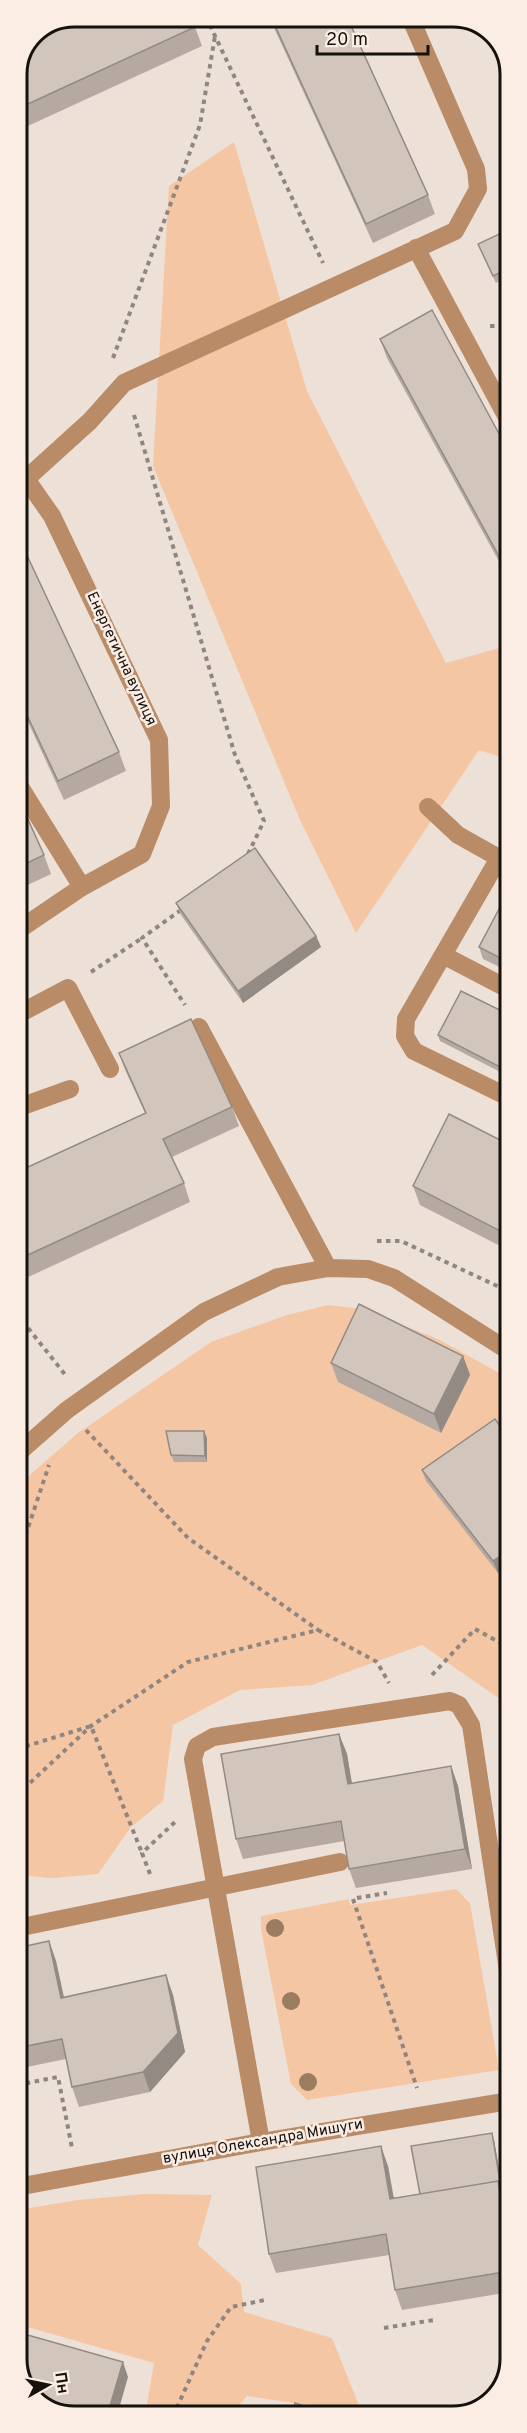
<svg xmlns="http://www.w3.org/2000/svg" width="527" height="2433" viewBox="0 0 527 2433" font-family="Overpass,sans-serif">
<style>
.green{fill:#f5c6a3}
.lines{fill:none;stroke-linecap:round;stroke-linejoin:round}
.path{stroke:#908680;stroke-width:4;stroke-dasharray:4.5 4.5;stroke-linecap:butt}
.lane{stroke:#b98b67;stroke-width:18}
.street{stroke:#b98b67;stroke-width:18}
.tree{fill:#9a7c61}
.wall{fill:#b5a9a2}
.shaded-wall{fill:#938a84}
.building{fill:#d2c5bc;stroke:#938a84;stroke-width:1.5}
.labels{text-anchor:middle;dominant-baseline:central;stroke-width:5;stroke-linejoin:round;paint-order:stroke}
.street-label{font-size:15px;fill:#15110d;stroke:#fbede4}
.rim{fill:none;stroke:#15110d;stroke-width:3}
</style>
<rect width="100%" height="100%" fill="#ede0d7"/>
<path class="green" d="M234,142L307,391L446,663L510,645V760L479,750L356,933L300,820L153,466L169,186Z
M328,1305L362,1309L438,1339L510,1379V1706L422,1645L312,1685L240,1690L173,1725L163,1801L131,1827L98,1874L52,1878L17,1875V1486L78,1433L211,1342L287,1315Z
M456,1889L470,1903L499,2070L307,2100L291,2084L261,1929V1916L349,1899L350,1905Z
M144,2194L212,2195L198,2245L241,2284L244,2312L332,2338L362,2413L247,2396L230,2416H145L154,2363L17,2324V2210L78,2200Z"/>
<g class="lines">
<path class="path" d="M206,17L323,263
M490,326H510
M113,358L200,125L215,36
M134,415L235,755L264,821L247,856
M181,910L142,938L185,1005
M91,972L142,938
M377,1241H401L510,1292
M17,1314L67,1377
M86,1430L188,1538L318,1630
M17,1561L49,1465
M432,1675L475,1629L510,1648
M17,1749L91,1726L142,1853
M17,1795L91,1726L188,1662L318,1630L377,1662L389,1683
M150,1874L142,1853L175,1822
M357,1898L387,1893
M353,1899L417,2088
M17,2085L58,2077L72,2148
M384,2328L434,2320
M173,2416L207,2341L231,2307L265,2300"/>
<path class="lane" d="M416,248L510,423
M17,782L82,887
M428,807L458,835L499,858
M510,863L499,858L406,1019L405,1036L414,1051L510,1098
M17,931L82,887L142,854L161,806L159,740L52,516L26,479L90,421L124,383L455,231L478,189L476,169L410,17
M443,955L510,990
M17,1015L68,988L110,1069
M199,1027L328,1268
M17,1108L70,1089
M17,1928L340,1862
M261,2142L193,1759L197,1746L213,1737L450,1701L459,1705L471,1725L510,1984"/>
<path class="street" d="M17,1454L67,1410L204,1312L278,1277L328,1268L368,1269L394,1278L510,1352
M17,2187L261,2142L510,2101"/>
</g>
<g class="tree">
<circle cx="275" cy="1928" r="9"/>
<circle cx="291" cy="2001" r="9"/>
<circle cx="308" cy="2082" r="9"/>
</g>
<path class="wall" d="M269,17H347L428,195L435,214L373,243Z
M195,27L202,46L17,131L16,74Z
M510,229V276L496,283L478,244Z
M380,339L510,454V575L507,576L387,358Z
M17,534L119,752L126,771L64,800L17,698Z
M17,795L44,855L51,874L17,890Z
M510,893V972L483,959L479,947Z
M176,903L316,936L321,947L243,1003L181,915Z
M510,1015V1077L440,1041L438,1035Z
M119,1053L232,1107L239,1126L172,1157L184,1183L190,1202L24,1279L17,1264V1172L145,1113L126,1072Z
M510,1145V1251L420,1205L413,1186Z
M463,1356L470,1375L441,1433L338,1382L331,1363Z
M495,1419L498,1573L426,1481L422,1470Z
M207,1438V1462H174L171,1455Z
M339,1734L347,1754L352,1783L451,1766L458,1786L472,1869L356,1888L349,1869L344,1841L243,1859L236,1839Z
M49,1941L56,1961L64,1997L166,1975L173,1995L185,2052L150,2092L79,2107L72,2087L66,2059L17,2069V1948Z
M494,2140L510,2236V2292L402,2310L395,2290L389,2255L276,2273L269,2254L388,2166L394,2198L420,2194Z"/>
<path class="shaded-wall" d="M316,936L321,947L243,1003L238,991Z
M463,1356L470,1375L441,1433L434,1414Z
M204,1431L207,1438V1462L205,1456Z
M510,1550V1564L498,1573L493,1561Z
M339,1734L347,1754L355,1803L348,1784Z
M451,1766L458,1786L472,1869L465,1849Z
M49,1941L56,1961L68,2017L61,1998Z
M166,1975L173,1995L185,2052L150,2092L143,2072Z
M492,2133L494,2140L505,2201L502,2194Z
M381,2146L388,2166L397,2219L390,2199Z
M498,2181L505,2201L510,2236V2259Z
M123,2362L128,2377L117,2416H107Z"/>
<path class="building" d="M74,16L190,17L195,27L17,109L16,74L34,33Z
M271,17H347L428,195L366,224Z
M510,229V268L493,276L478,244Z
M432,310L510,454V552L500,558L380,339Z
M17,534L119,752L58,781L17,694Z
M17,795L44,855L17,868Z
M255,848L316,936L238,991L176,903Z
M508,892L510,893V963L479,947Z
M461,991L510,1015V1072L438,1035Z
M191,1019L232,1107L163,1139L184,1183L17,1260V1172L146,1113L119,1053Z
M449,1114L510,1145V1236L413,1186Z
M359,1304L463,1356L434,1414L331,1363Z
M495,1419L510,1440V1550L493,1561L422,1470Z
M166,1431H204L205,1456L171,1455Z
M339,1734L348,1784L451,1766L465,1849L349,1869L341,1821L236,1839L221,1754Z
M49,1941L61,1998L166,1975L178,2033L143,2072L72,2087L62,2039L17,2048V1948Z
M492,2133L502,2194L498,2181L420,2194L411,2146Z
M381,2146L390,2199L498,2181L510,2259V2271L395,2290L386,2234L269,2254L256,2167Z
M17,2332L123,2362L107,2416H67L34,2400L17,2367Z
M295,2403L335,2416H291Z"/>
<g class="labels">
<g class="street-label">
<text transform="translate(121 659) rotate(65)">Енергетична вулиця</text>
<text transform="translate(263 2142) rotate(-10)">вулиця Олександра Мишуги</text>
</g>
</g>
<path d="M0 0H527V2433H0ZM74 27H453A47 47 0 0 1 500 74V2359A47 47 0 0 1 453 2406H74A47 47 0 0 1 27 2359V74A47 47 0 0 1 74 27Z" fill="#fbede4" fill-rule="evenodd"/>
<path class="rim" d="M74 27H453A47 47 0 0 1 500 74V2359A47 47 0 0 1 453 2406H74A47 47 0 0 1 27 2359V74A47 47 0 0 1 74 27Z"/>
<g transform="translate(48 2385) rotate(81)" stroke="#fbede4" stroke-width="4.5" paint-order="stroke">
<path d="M0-4.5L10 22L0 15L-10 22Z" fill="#15110d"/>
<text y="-9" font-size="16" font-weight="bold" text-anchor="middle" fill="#15110d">Пн</text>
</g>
<path d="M317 45v9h111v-9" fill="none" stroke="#15110d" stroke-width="3"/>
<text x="326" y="45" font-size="18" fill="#15110d" stroke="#fbede4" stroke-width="4.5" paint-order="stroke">20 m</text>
</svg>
